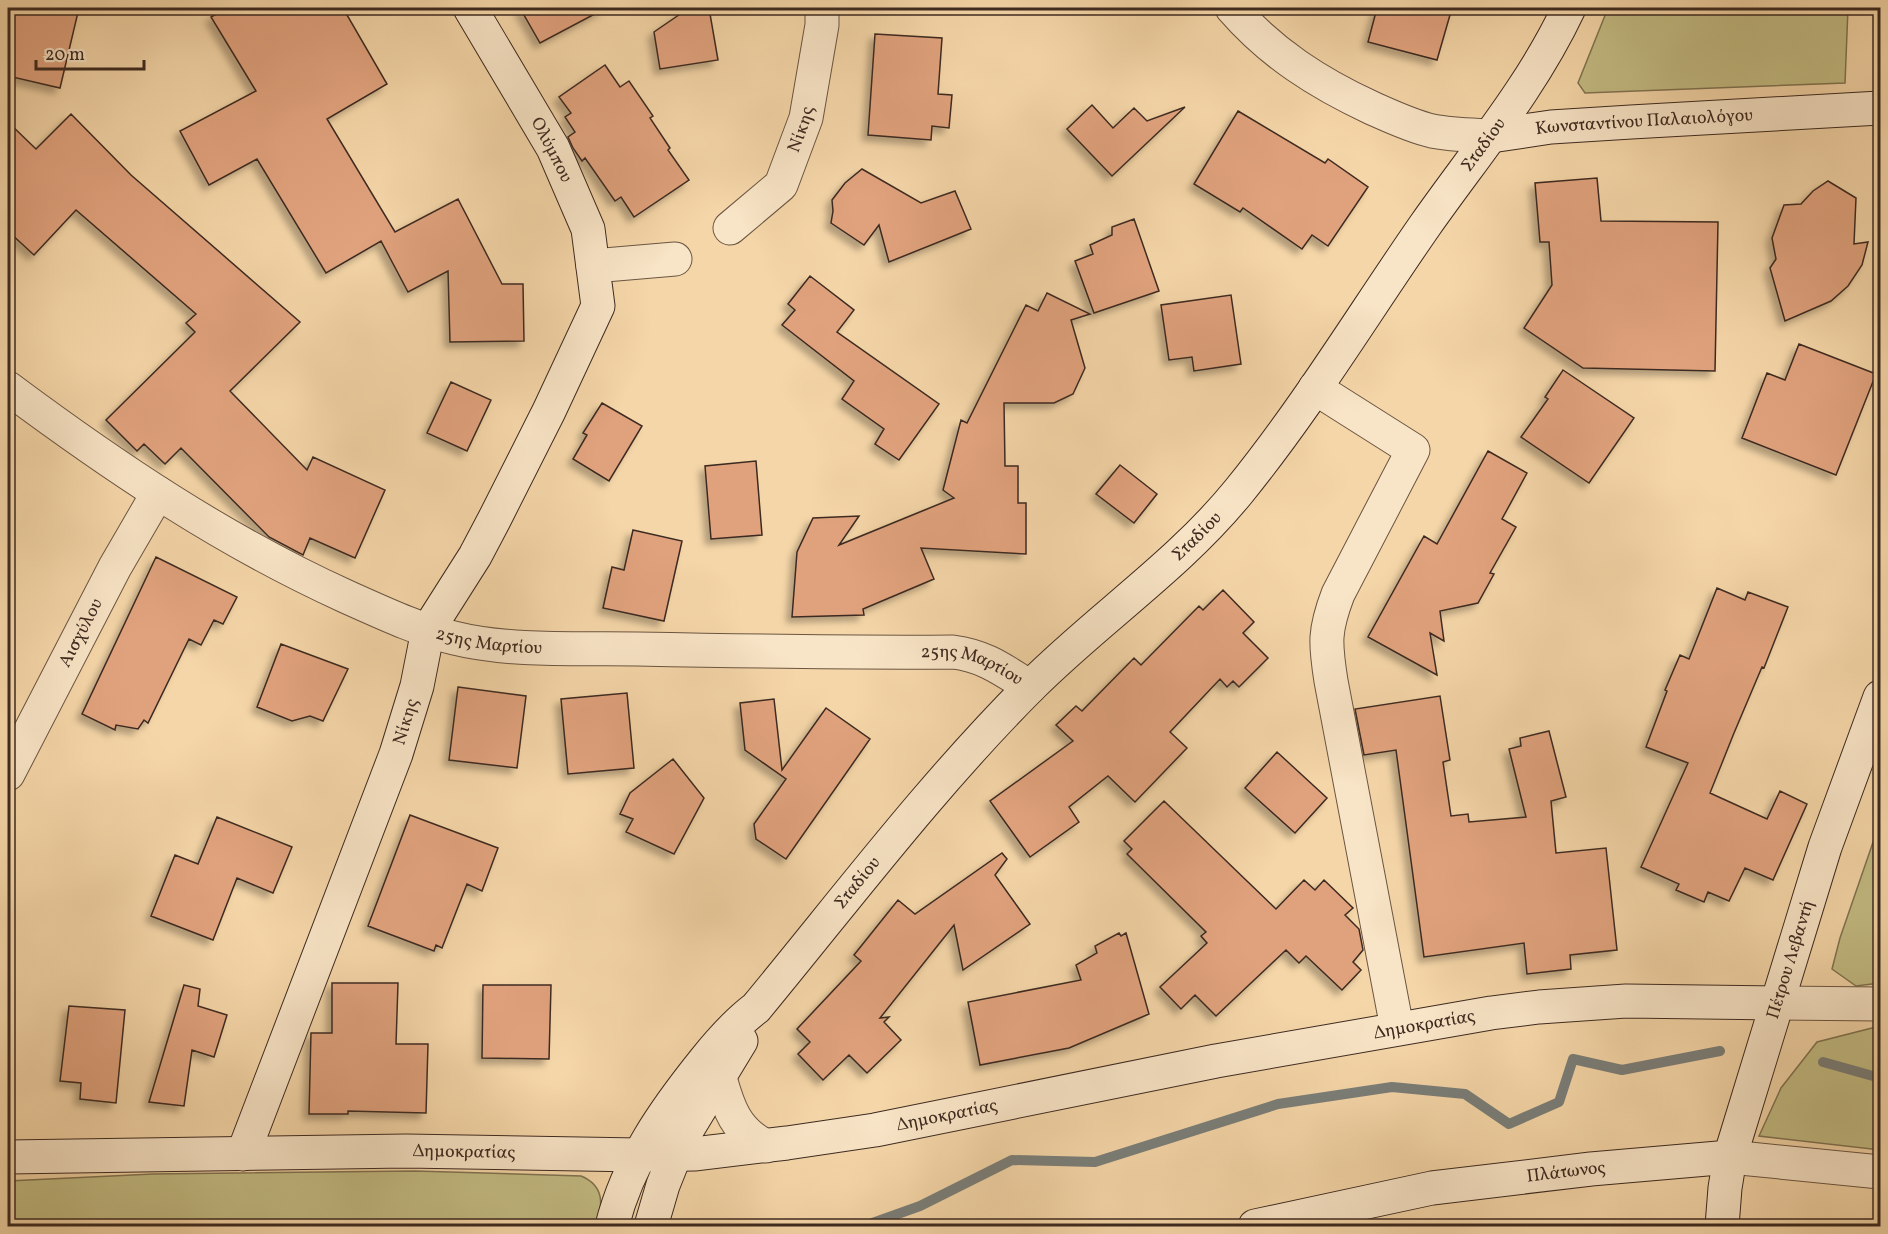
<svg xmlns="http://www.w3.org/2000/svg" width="1888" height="1234" viewBox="0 0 1888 1234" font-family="Vollkorn,serif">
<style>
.grass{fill:#c3bc83;stroke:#807352;stroke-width:1.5}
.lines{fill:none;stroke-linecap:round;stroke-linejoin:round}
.stream{stroke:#7a7e79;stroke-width:10}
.building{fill:#e0a27d;stroke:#3d2a20;stroke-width:1.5;filter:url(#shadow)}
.street-casing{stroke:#6b5542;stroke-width:35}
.secondary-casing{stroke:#3d2a20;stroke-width:35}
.street{stroke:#f8e4c6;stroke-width:33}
.secondary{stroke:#f8e4c6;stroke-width:33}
.labels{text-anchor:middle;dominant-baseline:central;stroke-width:4.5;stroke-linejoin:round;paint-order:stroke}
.street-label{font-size:18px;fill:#3d2a20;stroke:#f8e4c6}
</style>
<defs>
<filter id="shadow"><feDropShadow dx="-5.5" dy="5.5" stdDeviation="3" flood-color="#0004"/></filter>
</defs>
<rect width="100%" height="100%" fill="#f5d6a8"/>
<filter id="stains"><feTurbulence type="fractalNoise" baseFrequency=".00333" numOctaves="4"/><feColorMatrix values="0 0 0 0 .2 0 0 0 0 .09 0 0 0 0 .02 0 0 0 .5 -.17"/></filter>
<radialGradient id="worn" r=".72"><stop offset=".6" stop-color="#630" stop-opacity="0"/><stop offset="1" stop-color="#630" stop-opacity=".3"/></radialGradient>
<path class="grass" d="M1608,8H1848L1845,83L1585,93L1578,83Z
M1880,822V983L1856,986L1832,969L1840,938Z
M1880,1026V1150L1759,1136L1781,1088L1817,1042Z
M415,1171L581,1176C605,1186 603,1205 596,1226H8V1181L153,1174Z"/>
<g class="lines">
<path class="stream" d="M1823,1062L1880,1078
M864,1226L920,1206L1012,1160L1095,1162L1278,1104L1392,1087L1465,1094L1509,1124L1559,1102L1573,1059L1622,1070L1720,1051"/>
</g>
<path class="building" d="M8,8H79L60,88L8,76Z
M227,8H343L387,84L327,119L395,232L458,199L502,284H523L524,341L450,342L448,271L408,292L381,241L326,273L257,159L209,185L180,131L256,91L211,17Z
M520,8H606L540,43Z
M689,8H709L718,60L660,69L654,32Z
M1377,8H1452L1437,60L1368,42Z
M875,34L942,38L938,94L952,95L949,128L932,126L931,140L868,135Z
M605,65L620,87L629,81L653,116L650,118L670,148L668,150L689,180L634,217L621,197L615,201L585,158L582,161L573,148L568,137L575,132L565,117L571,113L559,97Z
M1092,105L1113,128L1134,108L1147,121L1185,107L1112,176L1067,129Z
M1238,111L1325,163L1328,159L1368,187L1328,246L1312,235L1302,249L1243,208L1240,212L1194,184Z
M71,114L131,175L300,322L230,391L307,470L313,457L385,490L355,558L310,538L303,555L269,537L181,448L165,464L144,444L137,451L106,420L195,332L186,323L196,314L76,210L34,255L8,231V122L36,149Z
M862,169L921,203L955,191L971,229L889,262L879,225L864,245L831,223L833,211L832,200L845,183Z
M1597,178L1601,221L1718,222L1715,371L1583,368L1524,328L1552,285L1549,242H1540L1535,183Z
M1828,181L1856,198L1854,244L1868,242L1862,265L1848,286L1831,301L1785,321L1770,268L1776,259L1772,238L1784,205L1801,204L1813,191Z
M1134,219L1159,291L1094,313L1075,261L1093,254L1090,245L1112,235V227Z
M810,276L854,310L837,332L939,404L899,460L875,444L884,429L842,399L854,381L782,325L795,310L788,304Z
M1047,293L1090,314L1071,320L1085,368L1073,394L1054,403H1004L1005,466H1018V503H1026V554L921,548L934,579L863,609L864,615L792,617L797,552L813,518L859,516L839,545L954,498L943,490L961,420L967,423L1026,305L1038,311Z
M1231,295L1241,364L1194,371L1192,357L1169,360L1161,305Z
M1799,344L1876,374L1836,475L1742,438L1767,373L1785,380Z
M1563,370L1634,418L1589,483L1521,437L1548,399L1545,397Z
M451,382L491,400L467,451L427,433Z
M602,403L642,426L609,481L573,459L587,435L583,433Z
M1488,451L1527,473L1502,519L1516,527L1490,573L1494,574L1478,603L1440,611L1444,641L1430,633L1437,675L1368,637L1424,536L1437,544Z
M756,461L762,535L711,539L705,466Z
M1120,465L1157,494L1134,523L1096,494Z
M633,530L682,541L664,621L603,608L612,567L624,570Z
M156,557L237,597L223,624L214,620L201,645L189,639L148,723L144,720L138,729L116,725L115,730L82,714Z
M1717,588L1745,600L1748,592L1788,607L1764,668L1762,667L1734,733L1710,793L1767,819L1780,791L1807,804L1773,880L1745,868L1729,901L1708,892L1704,902L1676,890L1679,884L1641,867L1688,763L1646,747L1667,691L1665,690L1680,655L1689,659Z
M1223,590L1254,622L1243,633L1268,658L1239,687L1233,681L1227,687L1220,679L1170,732L1187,748L1135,802L1108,776L1069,807L1079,822L1030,857L990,801L1073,741L1056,725L1076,706L1082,711L1134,658L1141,665L1199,606L1203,610Z
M281,644L348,669L323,721L310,716L292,721L257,707Z
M458,687L526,696L517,768L449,760Z
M627,693L634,768L568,774L561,699Z
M1440,696L1450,760L1443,762L1451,816L1468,814L1469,822L1526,817L1509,749L1521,746L1520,738L1549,731L1566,797L1551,801L1556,853L1606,848L1617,950L1570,955L1571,969L1527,974L1524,943L1424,957L1396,750L1364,755L1355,709Z
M774,699L782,770L826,708L870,739L786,859L756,839L754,824L786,779L745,750L740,703Z
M1277,752L1327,798L1295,833L1245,788Z
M673,759L704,798L674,854L626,832L633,819L620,814L630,793Z
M1164,801L1276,909L1304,880L1315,890L1324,880L1353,908L1345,915L1359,929L1363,950L1353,962L1361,970L1342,990L1306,956L1299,963L1286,950L1216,1016L1195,995L1181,1009L1160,987L1207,943L1201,936L1206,932L1127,854L1132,849L1124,841Z
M410,815L498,848L482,891L467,884L442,948L436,945L434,951L368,926Z
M217,817L292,847L273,893L237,878L213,940L151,916L175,855L198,864Z
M1002,853L1007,859L995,875L1030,924L963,970L954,925L880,1018L889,1017L884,1022L901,1040L867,1073L849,1055L823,1080L798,1054L810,1042L797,1029L861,961L854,955L898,900L915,914Z
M1119,933L1121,936L1126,933L1149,1014L1069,1048L980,1065L968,1002L1081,980L1076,965L1097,953L1095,946Z
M332,983H398L396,1044H428L426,1113L348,1111V1114H309L311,1033H332Z
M184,985L200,989L198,1006L227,1015L214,1057L192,1050L184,1106L149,1102Z
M483,985H551L549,1059L482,1058Z
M69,1006L125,1010L116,1103L80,1099L81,1083L60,1081Z"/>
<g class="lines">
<g class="street-casing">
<g id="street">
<path d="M1232,8C1271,53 1318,83 1372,108C1392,117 1411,126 1432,131C1452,135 1471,135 1491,136"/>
<path id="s1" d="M730,228L781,185L806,118L822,25V8"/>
<path d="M593,266L675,259"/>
<path id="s2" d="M8,388C114,467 224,541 345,596C381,612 416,629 454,638C510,652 579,648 637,649C742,651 848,653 953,652C985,656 1003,670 1030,687"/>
<path d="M1315,388L1413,450L1338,594C1324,631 1325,643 1331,681L1397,1028"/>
<path id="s3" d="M8,774L115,567L158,493"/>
<path d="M1779,1003L1880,1004"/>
<path d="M720,1078C728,1107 736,1132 766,1146"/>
<path d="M1730,1157L1880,1172"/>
</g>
</g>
<g class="secondary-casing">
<g id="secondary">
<path id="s4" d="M1491,136L1551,127L1631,122L1880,108"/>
<path id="s5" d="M243,1154L396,754L417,686L428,630L475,556L494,520L549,411L598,306L588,229L553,148L470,8"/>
<path id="s6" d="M8,1157L406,1151L639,1155L694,1154L787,1143L875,1130L1216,1061L1491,1013L1539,1007L1626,1001L1779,1003"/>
<path id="s7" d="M612,1226C628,1162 664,1111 705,1060C721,1040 736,1023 756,1008C846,899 931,786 1031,686C1098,619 1179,565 1239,491C1308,406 1364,313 1426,224C1476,153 1532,87 1569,8"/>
<path d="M651,1226L663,1185L681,1140L741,1041"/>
<path id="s8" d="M1255,1226L1432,1188L1591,1169L1730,1157"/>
<path id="s9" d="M1722,1226L1725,1188L1730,1157L1825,847L1880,697"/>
</g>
</g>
<use href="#street" class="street"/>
<use href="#secondary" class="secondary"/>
</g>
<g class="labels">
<g class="street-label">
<text stroke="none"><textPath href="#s4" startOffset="154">Κωνσταντίνου Παλαιολόγου</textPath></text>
<text stroke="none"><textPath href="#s1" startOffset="126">Νίκης</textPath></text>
<text stroke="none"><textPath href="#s7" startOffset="1398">Σταδίου</textPath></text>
<text transform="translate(551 150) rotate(63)">Ολύμπου</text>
<text stroke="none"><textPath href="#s7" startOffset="912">Σταδίου</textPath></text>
<text stroke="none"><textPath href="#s3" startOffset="159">Αισχύλου</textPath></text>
<text stroke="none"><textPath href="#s2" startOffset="549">25ης Μαρτίου</textPath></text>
<text stroke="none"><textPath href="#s2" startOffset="1035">25ης Μαρτίου</textPath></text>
<text stroke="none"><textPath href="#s5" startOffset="462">Νίκης</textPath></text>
<text stroke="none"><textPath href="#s7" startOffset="426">Σταδίου</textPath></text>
<text stroke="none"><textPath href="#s9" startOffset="276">Πέτρου Λεβαντή</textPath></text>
<text stroke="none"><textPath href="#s6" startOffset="1428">Δημοκρατίας</textPath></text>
<text stroke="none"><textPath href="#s6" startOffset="942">Δημοκρατίας</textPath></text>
<text stroke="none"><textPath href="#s6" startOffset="456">Δημοκρατίας</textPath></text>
<text stroke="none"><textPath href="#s8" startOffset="316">Πλάτωνος</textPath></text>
</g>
</g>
<rect width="1888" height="1234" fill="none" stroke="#f5d6a8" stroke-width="30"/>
<rect x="9" y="9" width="1870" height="1216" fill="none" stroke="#3d2a20" stroke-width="3"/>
<rect x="15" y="15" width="1858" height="1204" fill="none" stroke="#3d2a20" stroke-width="1.5"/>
<path d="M36 60v9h108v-9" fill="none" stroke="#3d2a20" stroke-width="3"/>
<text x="45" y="60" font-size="18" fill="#3d2a20" stroke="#f8e4c6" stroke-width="4.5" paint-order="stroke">20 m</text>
<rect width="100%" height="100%" filter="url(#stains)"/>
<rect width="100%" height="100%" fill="url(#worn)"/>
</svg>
